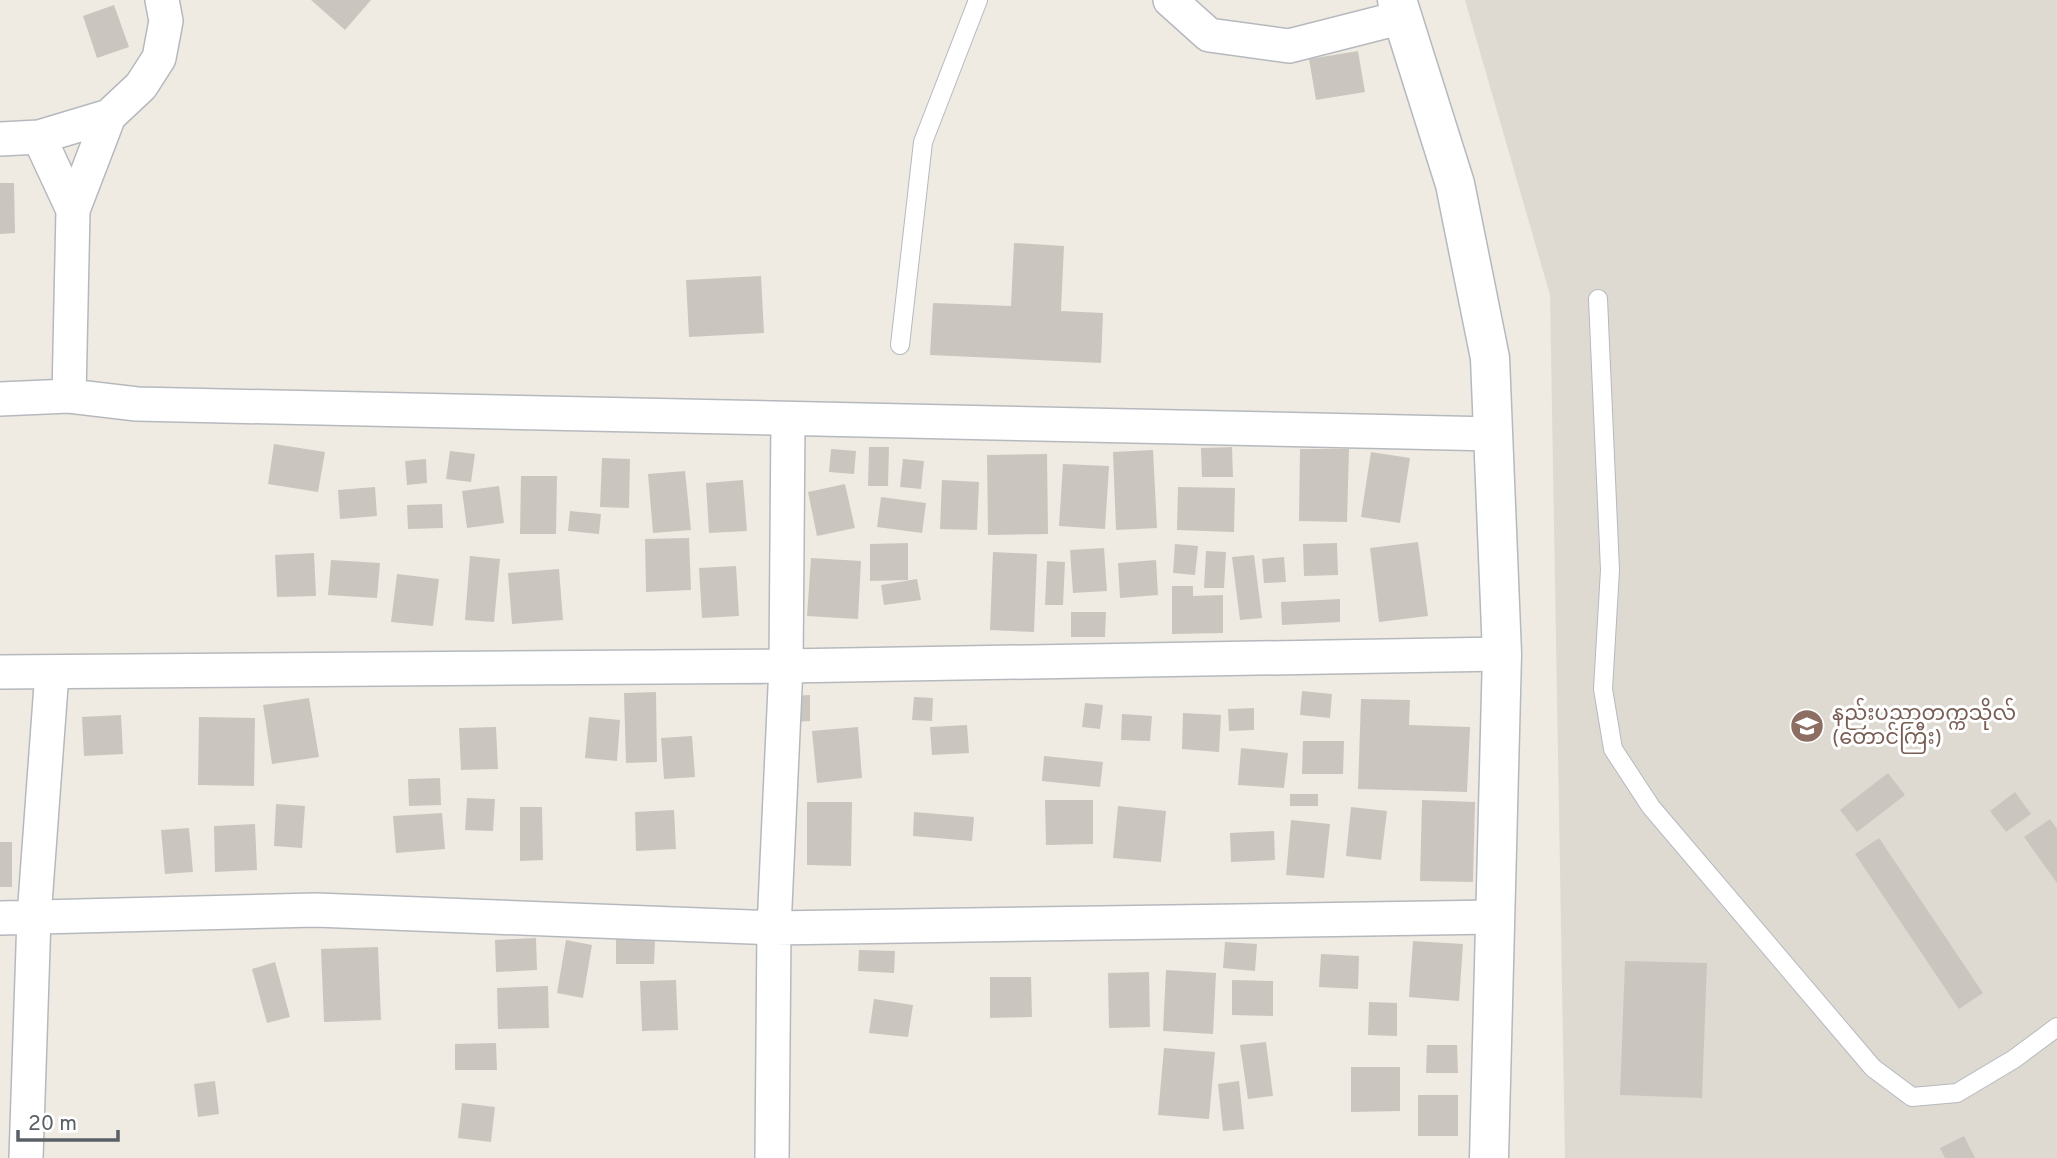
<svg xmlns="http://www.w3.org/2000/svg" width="2057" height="1158" viewBox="0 0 2057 1158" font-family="Overpass,'Noto Sans Myanmar',sans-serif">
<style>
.education{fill:#dedad1}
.building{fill:#cac6bf}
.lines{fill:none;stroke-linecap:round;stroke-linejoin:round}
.service-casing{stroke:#b5b9be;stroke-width:20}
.minor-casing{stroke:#b5b9be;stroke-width:36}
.secondary-casing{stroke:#b4b9be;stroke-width:41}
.service{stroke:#fff;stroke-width:18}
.minor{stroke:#fff;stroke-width:33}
.secondary{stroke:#fff;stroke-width:38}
.labels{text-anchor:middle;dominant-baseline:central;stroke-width:6;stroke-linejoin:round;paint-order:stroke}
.education-label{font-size:21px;fill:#785e54;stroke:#fff;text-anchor:start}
</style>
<rect width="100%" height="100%" fill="#efebe2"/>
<path class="education" d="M1465,0H2057V1158H1565L1550,295Z"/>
<path class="building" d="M311,0H371L345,30Z
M114,5L129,47L97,58L83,16Z
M1358,51L1365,92L1316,100L1309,59Z
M0,183H14L15,233L0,234Z
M1014,243L1064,246L1061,311L1103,313L1101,363L930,355L933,303L1011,306Z
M761,276L764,333L689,337L686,280Z
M274,444L325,452L318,492L268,484Z
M869,447H889L888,486H868Z
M1232,447L1233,477H1202L1201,448Z
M831,449L856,451L854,474L829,472Z
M1300,449H1349L1347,522L1299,521Z
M1153,450L1157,528L1116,530L1113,452Z
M450,451L475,454L471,482L446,479Z
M1371,452L1410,458L1400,523L1361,517Z
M1047,454L1048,534L988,535L987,455Z
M602,458L630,459L629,508L600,507Z
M426,459L427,483L407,485L405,461Z
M903,459L924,461L921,489L900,487Z
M1063,464L1109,466L1105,529L1059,526Z
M685,471L691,530L653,533L648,474Z
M521,476H557L556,534H520Z
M743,480L747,531L709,533L706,483Z
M942,480L979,482L977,530L940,529Z
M845,484L855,528L817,536L808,492Z
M499,486L504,523L467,528L462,491Z
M375,487L377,516L340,519L338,490Z
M1178,487L1235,488L1234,532L1177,530Z
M881,497L926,503L922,533L877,527Z
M442,504L443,528L408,529L407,505Z
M570,511L601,514L599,534L568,531Z
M689,538L691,590L646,592L645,539Z
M1418,542L1428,616L1379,622L1370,548Z
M908,543V580L870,581V544Z
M1337,543L1338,575L1304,576L1303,544Z
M1175,544L1198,546L1195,575L1173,573Z
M1104,548L1107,591L1073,593L1070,550Z
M1206,551L1226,552L1224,588H1204Z
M993,552L1037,554L1034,632L990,630Z
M314,553L316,596L277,597L275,555Z
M1254,555L1262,618L1240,620L1232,557Z
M470,556L500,559L494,622L465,620Z
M1284,557L1286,582L1264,583L1262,559Z
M811,558L861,561L858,619L807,616Z
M331,560L380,563L377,598L328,595Z
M1156,560L1158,595L1120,598L1118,563Z
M1047,561L1065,562L1063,605H1045Z
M736,566L739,616L702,618L699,568Z
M559,569L563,620L512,624L508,573Z
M397,574L439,579L433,626L391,622Z
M917,579L921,600L884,605L881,585Z
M1172,586H1193V596L1223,595V633L1172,634Z
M1340,599V622L1282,625L1281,602Z
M1071,612H1106L1105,637H1071Z
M1302,691L1332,694L1330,718L1300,715Z
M656,692L657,762L626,763L624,693Z
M810,695V721L792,722V696Z
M914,697L933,698L932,721L912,720Z
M309,698L319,757L272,764L263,705Z
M1361,699L1410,700L1409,725L1470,727L1467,792L1358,789Z
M1085,703L1103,705L1100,729L1082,727Z
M1254,708V730L1229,731L1228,709Z
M1183,713L1221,715L1219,752L1182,749Z
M1122,714L1152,716L1150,741L1121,740Z
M121,715L123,754L84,756L82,717Z
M199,717L255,718L254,786L198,785Z
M589,717L620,720L617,761L585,758Z
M967,725L969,753L932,755L930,727Z
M496,727L498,769L461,770L459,728Z
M858,727L862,778L817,783L812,731Z
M692,736L695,777L664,779L661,738Z
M1303,741H1344L1343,774H1302Z
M1241,748L1288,753L1284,788L1238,785Z
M1044,756L1103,762L1100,787L1042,781Z
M1888,773L1905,795L1857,832L1840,810Z
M440,778L441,805L409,806L408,779Z
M2015,792L2031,814L2006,832L1990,811Z
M1290,794H1318V806H1290Z
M467,798L495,799L493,831L465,830Z
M1045,800H1093V844L1046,845Z
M1422,800L1475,802L1473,882L1420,881Z
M807,802H852L851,866L807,865Z
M276,804L305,806L302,848L274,846Z
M1118,806L1166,811L1161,862L1113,858Z
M520,807H542L543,860L520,861Z
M1351,807L1387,811L1381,860L1346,856Z
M674,810L676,849L636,851L635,812Z
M914,812L974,817L972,841L913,836Z
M442,813L445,849L396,853L393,816Z
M2050,819L2057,829V883L2024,837Z
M1291,820L1330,824L1324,878L1286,875Z
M255,824L257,870L215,872L214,826Z
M189,828L193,872L165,874L161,830Z
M1274,831L1275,860L1231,862L1230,833Z
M1879,838L1983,993L1959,1009L1855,854Z
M0,842H12V887H0Z
M536,938L537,970L496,972L495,940Z
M616,939L655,940L654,964H616Z
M566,940L592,945L583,998L557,993Z
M1413,941L1463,944L1459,1001L1409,997Z
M1225,942L1257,944L1255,971L1223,968Z
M378,947L381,1020L324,1022L321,949Z
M859,950L895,951L894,973L858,971Z
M1321,954L1359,956L1358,989L1319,987Z
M1625,961L1707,963L1702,1098L1620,1095Z
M275,962L290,1017L267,1023L252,969Z
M1166,970L1216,973L1213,1034L1163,1031Z
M1149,972L1150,1027L1109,1028L1108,973Z
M990,977H1031L1032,1017L990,1018Z
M676,980L678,1030L642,1031L640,981Z
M1232,980L1273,981V1016L1232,1015Z
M548,986L549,1028L498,1029L497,988Z
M874,999L913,1005L908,1037L869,1033Z
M1369,1002L1397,1003V1036L1368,1035Z
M1266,1042L1273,1096L1248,1099L1240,1045Z
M496,1043L497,1070H455V1044Z
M1427,1045H1457L1458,1073H1426Z
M1164,1048L1215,1052L1209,1119L1158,1115Z
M1351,1067H1400V1111L1351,1112Z
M215,1081L219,1114L198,1117L194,1084Z
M1239,1081L1244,1129L1223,1131L1218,1084Z
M1418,1095H1458V1136H1418Z
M462,1103L495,1107L491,1142L458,1138Z
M1964,1136L1975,1158H1945L1940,1148Z"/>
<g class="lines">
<g class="service-casing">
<path id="service" d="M1598,299L1610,570L1603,689L1613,749L1651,807L1873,1068L1912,1097L1957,1093L2014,1059L2057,1027
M900,345L923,142L978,0"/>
</g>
<g class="minor-casing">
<path id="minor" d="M1170,0L1209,35L1289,46L1403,17
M39,137L73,210
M0,139L39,137L109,116
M69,396L73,210L109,116L141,86L159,58L166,21L162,0
M0,399L69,396L137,404L1494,434
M0,672L786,666L1502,654
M0,918L316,910L774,928L1495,917
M26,1158L34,917L52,672
M772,1158L774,928L786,666L788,419"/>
</g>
<g class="secondary-casing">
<path id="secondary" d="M1397,0L1455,184L1490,358L1502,654L1489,1158"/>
</g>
<use href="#service" class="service"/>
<use href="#minor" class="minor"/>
<use href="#secondary" class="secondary"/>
</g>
<defs>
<g id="university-disc" transform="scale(1.75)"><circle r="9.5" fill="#8d6e63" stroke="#fff"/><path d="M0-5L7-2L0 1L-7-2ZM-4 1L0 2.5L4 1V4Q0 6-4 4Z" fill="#fff"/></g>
</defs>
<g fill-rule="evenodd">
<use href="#university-disc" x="1807" y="726"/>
</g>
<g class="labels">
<g class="education-label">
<text x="1832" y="714">နည်းပညာတက္ကသိုလ်<tspan x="1832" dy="24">(တောင်ကြီး)</tspan></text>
</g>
</g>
<path d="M18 1130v10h100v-10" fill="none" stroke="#5a6065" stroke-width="3.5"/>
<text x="28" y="1130" font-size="21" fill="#5a6065" stroke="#ffffff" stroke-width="5" paint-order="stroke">20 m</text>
</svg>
